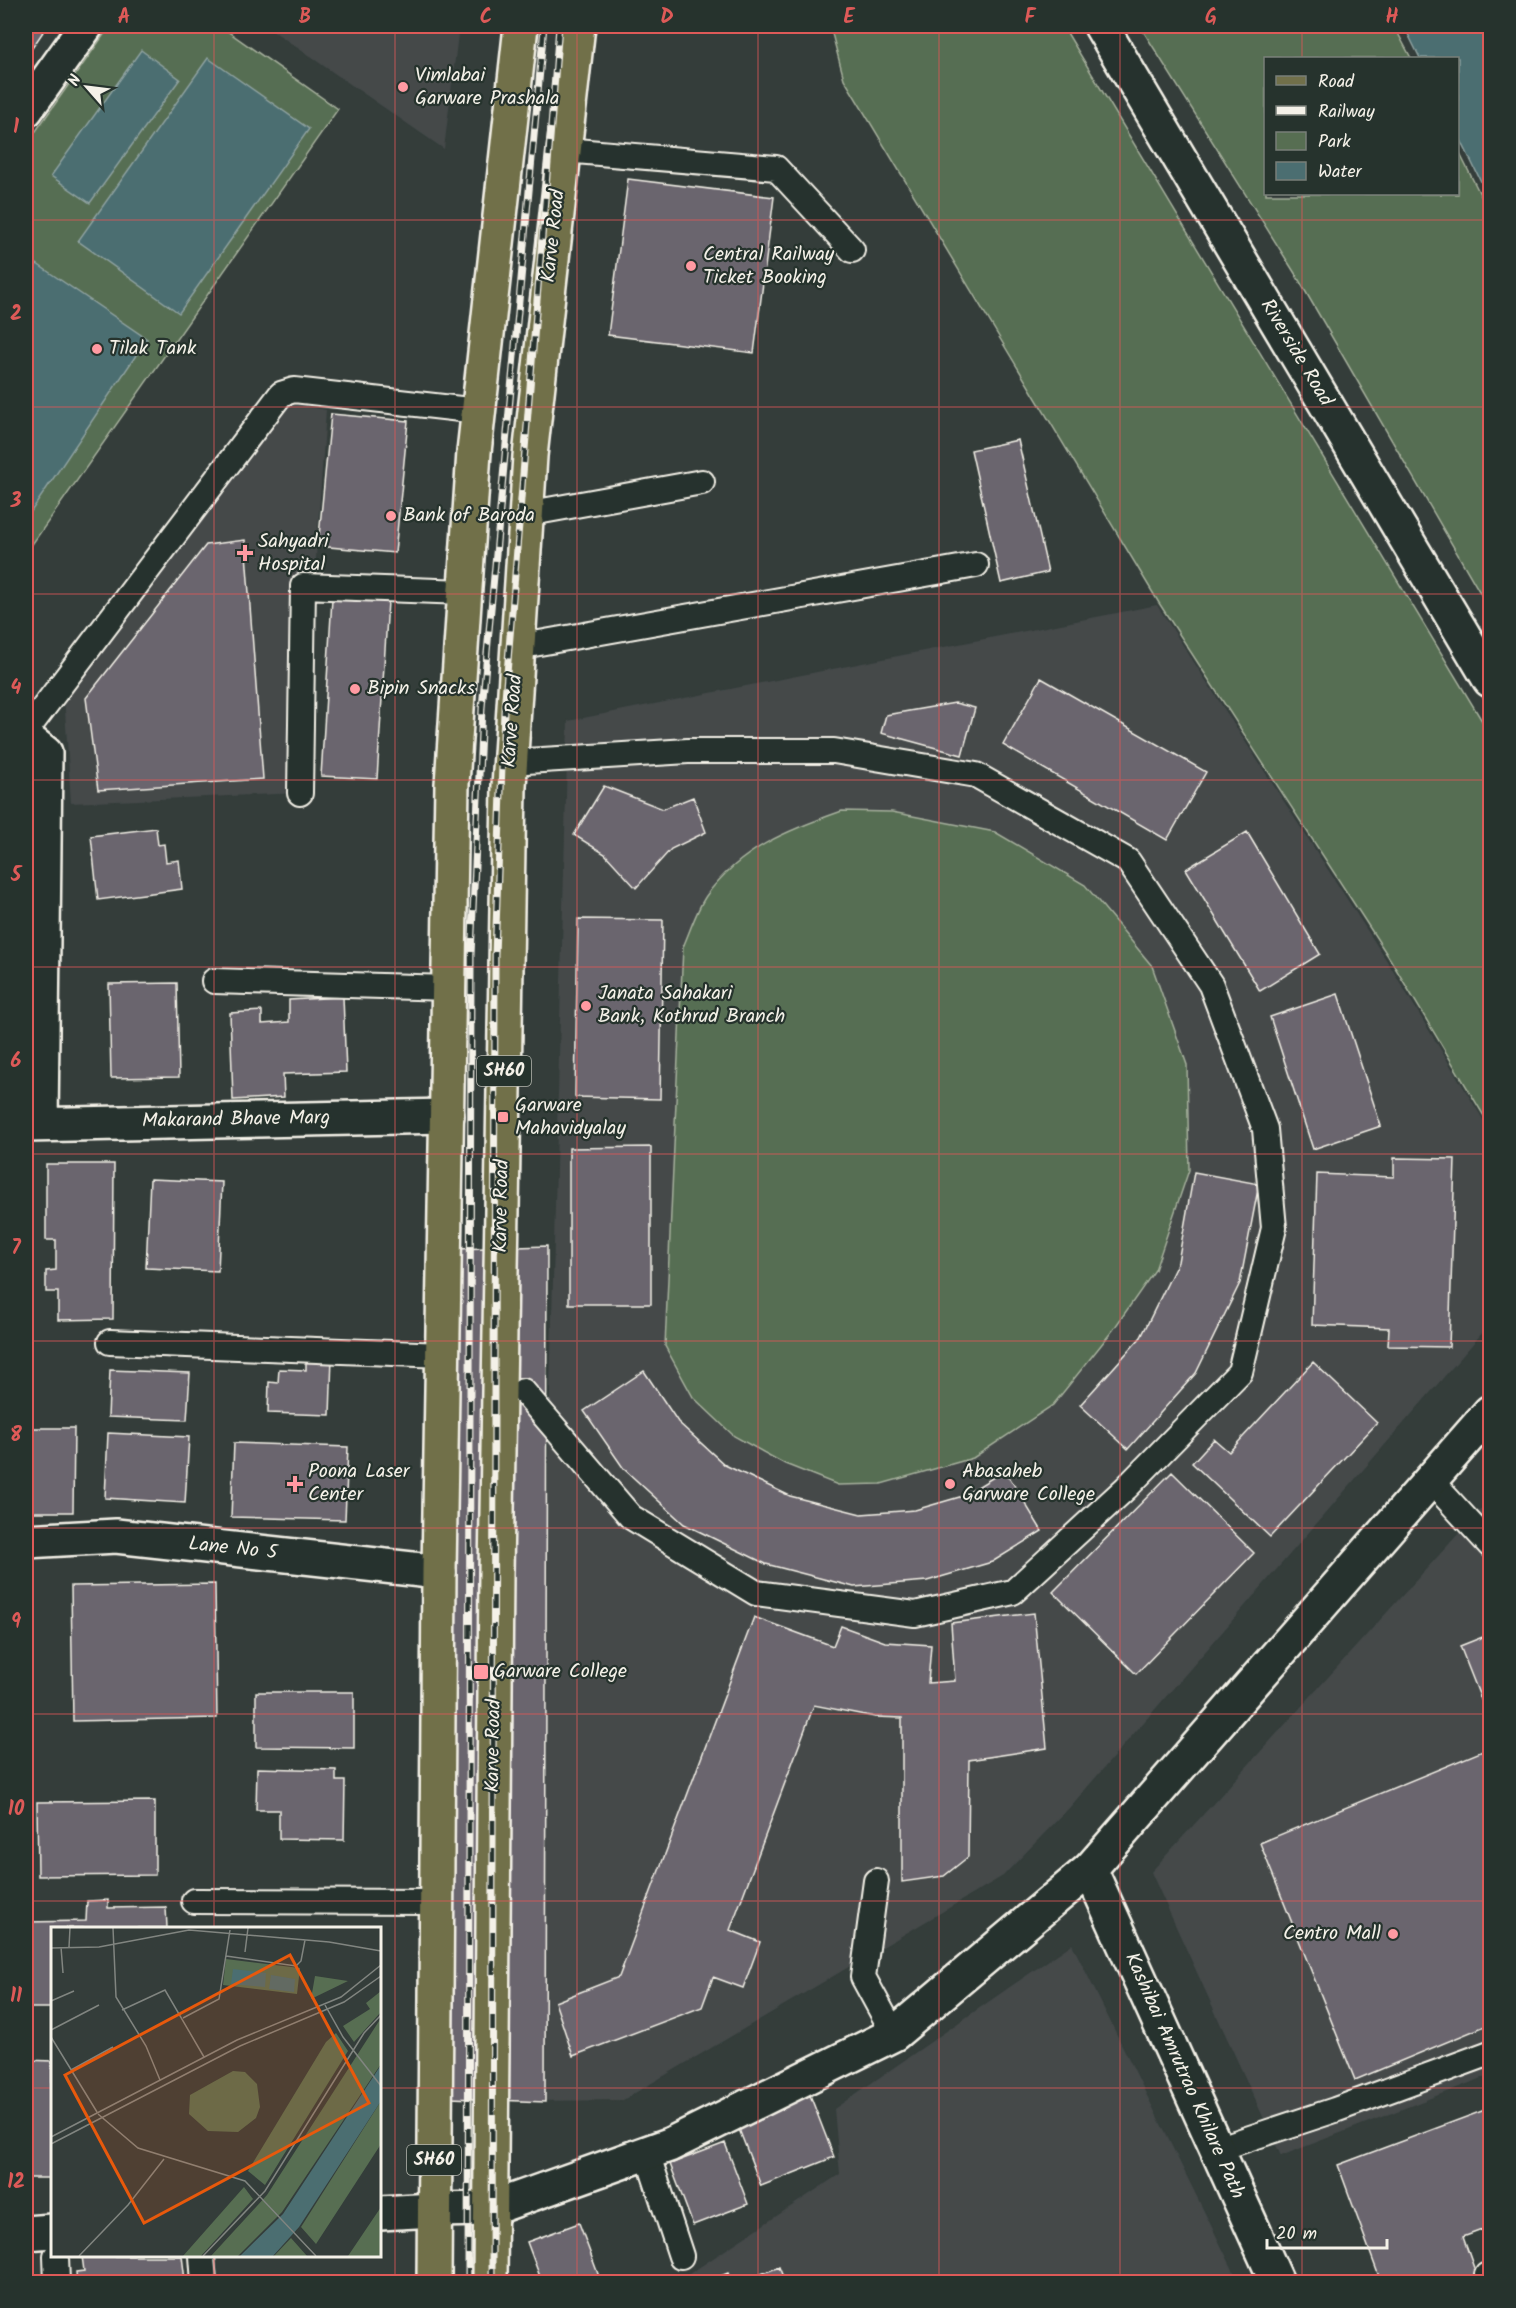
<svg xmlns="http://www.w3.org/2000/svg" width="1516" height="2308" viewBox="0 0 1516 2308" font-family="Kalam,sans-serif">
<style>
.built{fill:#44494a}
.green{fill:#576e52;stroke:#a6b09d;stroke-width:1.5}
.water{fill:#4b6e71;stroke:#8fa2a1;stroke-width:1.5}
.building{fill:#6b656e;stroke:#f4f1e8;stroke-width:1.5}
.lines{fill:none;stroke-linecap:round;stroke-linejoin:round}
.service-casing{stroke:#f4f1e8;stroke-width:28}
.minor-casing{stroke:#f4f1e8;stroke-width:38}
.tertiary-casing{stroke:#f4f1e8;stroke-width:38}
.secondary-casing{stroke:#f4f1e8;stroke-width:38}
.primary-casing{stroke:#f4f1e8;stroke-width:38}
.service{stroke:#26332d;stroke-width:24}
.minor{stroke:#26332d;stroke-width:33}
.tertiary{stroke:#26332d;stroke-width:33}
.secondary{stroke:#26332d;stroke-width:33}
.primary{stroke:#71704a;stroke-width:33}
.rail-casing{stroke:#f4f1e8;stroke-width:7}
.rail{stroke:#26332d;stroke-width:4.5;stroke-dasharray:14;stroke-linecap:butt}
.grid{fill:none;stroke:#de5a58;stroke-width:1.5;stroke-opacity:0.55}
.poi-dot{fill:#ff9aa2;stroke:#26332d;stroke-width:2}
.labels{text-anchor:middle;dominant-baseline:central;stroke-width:4.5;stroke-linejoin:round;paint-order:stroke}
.shield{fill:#26332d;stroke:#b6b8b0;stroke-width:1.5}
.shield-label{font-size:18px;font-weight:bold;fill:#f4f1e8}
.poi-label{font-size:20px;fill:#f4f1e8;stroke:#26332d;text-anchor:start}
.street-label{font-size:20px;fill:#f4f1e8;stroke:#26332d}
.inset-road{fill:none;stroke:#818580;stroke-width:1.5}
.view{fill:#e8590c;fill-opacity:0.15;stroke:#e8590c;stroke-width:3}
.inset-edge{fill:none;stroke:#f4f1e8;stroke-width:3}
.neatline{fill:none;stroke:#de5a58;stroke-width:2}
.grid-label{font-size:20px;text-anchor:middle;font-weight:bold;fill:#de5a58}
</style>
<rect width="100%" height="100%" fill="#343d3a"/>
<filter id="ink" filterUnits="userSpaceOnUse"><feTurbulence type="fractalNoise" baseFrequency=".0167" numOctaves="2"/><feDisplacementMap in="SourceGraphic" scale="12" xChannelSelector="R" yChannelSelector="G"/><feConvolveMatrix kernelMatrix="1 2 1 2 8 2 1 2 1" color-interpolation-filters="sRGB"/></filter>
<g filter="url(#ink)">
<path class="built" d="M266,26H459L444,149Z
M288,402L326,410L300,793L71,803L64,695Z
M1157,605L1387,961L1490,1131V1324L1070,1807L1003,1876L623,2100L531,2101L568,721Z
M1490,1499V2075L1281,2156L1151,1872Z
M1072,1944L1239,2282H677L840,2174L834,2109Z"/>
<path class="green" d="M110,26H220L338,109L26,553V145Z
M830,26H1063L1490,734V1126L1390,959L1159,603L844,79Z
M1140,26H1394L1411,58H1266V194H1458V150L1490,214V610L1296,275Z
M842,811L892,812L995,832L1085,885L1152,966L1187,1065L1189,1170L1155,1270L1113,1330L1053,1405L973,1458L881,1484L838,1485L785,1464L734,1436L693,1397L665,1346L683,947C690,931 696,911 706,896C741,848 788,830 842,811Z"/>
<path class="water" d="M1404,26H1490V200L1458,134V58H1420Z
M141,50L180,79L90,203L51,176Z
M208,58L309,129L179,313L78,241Z
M37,264L147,339L26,519V281Z"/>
<path class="building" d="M26,26H47L26,57Z
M628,179L774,197L754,353L608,335Z
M331,414L408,421L395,553L318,546Z
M1018,440L1048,572L1001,583L971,450Z
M245,540L263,779L98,790L86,698L206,545Z
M332,599L388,601L377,779L321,776Z
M1041,678L1206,772L1167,840L1003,745Z
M955,703L975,708L962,755L881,733L886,715Z
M604,786L663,809L693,797L706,832L671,849L636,888L605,854L574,835Z
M156,828L158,845L164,844L166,862L179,860L182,889L98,900L91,836Z
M1247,832L1320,954L1260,991L1186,869Z
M578,919L663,920L660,1099L575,1097Z
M177,983L179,1077L111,1078L109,984Z
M1338,994L1381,1126L1313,1149L1270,1017Z
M343,997L346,1072L283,1074L284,1097L233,1100L230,1013L262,1011V1024L289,1022V1000Z
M651,1147V1304H569V1148Z
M1394,1158L1455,1159L1449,1347L1388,1346L1389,1328L1312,1325L1317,1174L1394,1177Z
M46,1164H114L113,1319L58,1320V1292H46V1271L56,1270V1240H46Z
M1194,1172L1259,1184L1240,1283L1196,1373L1128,1449L1080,1405L1141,1337L1178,1262Z
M150,1179L222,1182L218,1271L146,1268Z
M547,1246L545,2102L451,2098L456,1249Z
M306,1356L332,1357L330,1415L268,1413L269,1382L278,1383L279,1369L306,1370Z
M1313,1362L1377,1423L1270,1537L1192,1463L1214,1439L1229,1452Z
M110,1370L190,1373L187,1420L108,1417Z
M644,1371L678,1422L725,1465L790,1496L861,1514L915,1510L963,1496L1005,1470L1042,1531L992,1562L927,1581L854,1587L766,1564L684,1524L624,1469L584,1411Z
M26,1428H74L73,1512H26Z
M108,1433L189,1437L185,1503L105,1498Z
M234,1443L348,1447L345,1520L231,1517Z
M1172,1472L1254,1553L1136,1674L1053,1592Z
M26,1558H32L33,1624H26Z
M215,1584L217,1718L73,1721L71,1586Z
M1034,1613L1047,1748L969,1760L968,1857L944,1876L902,1882V1718L875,1717L814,1705L730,1930L760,1942L743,1988L713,1977L702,2007L573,2056L555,2002L619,1977L754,1617L833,1646L841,1626L885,1642L931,1645L928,1683L955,1681L951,1623Z
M1490,1634V1722L1460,1646Z
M256,1692H354V1748L256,1747Z
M1490,1748V2024L1355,2080L1260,1843Z
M257,1768L336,1770V1781H345L344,1840L279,1839V1810H256Z
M155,1801V1875L38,1876L37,1802Z
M108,1900V1908L166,1907L167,1928H52V2008H26V1922L86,1921L87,1901Z
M26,2060L52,2061V2178H26Z
M810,2095L834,2157L761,2186L737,2124Z
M1490,2108V2227L1463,2237L1479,2282H1381L1338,2165Z
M725,2143L748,2204L693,2225L670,2164Z
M579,2223L601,2282H542L527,2242Z
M82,2256H182L185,2280H191V2282H77L76,2272L84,2271Z
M779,2267L785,2282H741Z
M728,2273L732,2282H706Z"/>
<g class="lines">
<g class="service-casing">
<path id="service" d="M564,150L776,168L852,250
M526,514L702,482
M517,647L976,565
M26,731L281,394L294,390L478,411
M510,762L688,751H834L976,775L1128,861L1211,985L1265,1129L1274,1228L1240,1372L1126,1488L1013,1592L915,1614L756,1593L631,1517L523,1391
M300,793L303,586L464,592
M214,981L449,988
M110,1342L443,1355
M1431,1481L1490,1545
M876,1881L863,1977L894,2034
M194,1901L436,1902
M1217,2149L1335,2110L1490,2053
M647,2153L681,2256
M56,2256L57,2282
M202,2256L204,2282
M1487,2275L1490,2282"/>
</g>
<g class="minor-casing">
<path id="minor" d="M26,110L86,26
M26,738L45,753L41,1124
M26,1125L447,1116
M26,1541L116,1536L439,1572"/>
</g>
<g class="tertiary-casing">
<path id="tertiary" d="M1101,26L1490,680
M1090,1869L1277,2282
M380,2213L434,2210
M26,2233L52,2231"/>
</g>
<g class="secondary-casing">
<path id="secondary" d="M434,2210L490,2209L669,2145L894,2034L1090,1869L1490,1412"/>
</g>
<g class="primary-casing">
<path id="primary" d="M434,2282L439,1572L452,784L474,452L521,26
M490,2282L496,1573L509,786L530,456L578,26"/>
</g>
<use href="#service" class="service"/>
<use href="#minor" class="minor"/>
<use href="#tertiary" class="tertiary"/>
<use href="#secondary" class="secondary"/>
<use href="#primary" class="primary"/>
<g class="rail-casing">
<path id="rail" d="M468,2282L471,955L482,708L544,26
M492,2282L495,955L504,711L559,26"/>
</g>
<use href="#rail" class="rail"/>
</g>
</g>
<path class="grid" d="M214,26V1928M395,26V2282M577,26V2282M758,26V2282M939,26V2282M1120,26V2282M1302,26V58M1302,194V2282M26,220H1490M26,407H1490M26,594H1490M26,780H1490M26,967H1490M26,1154H1490M26,1341H1490M26,1528H1490M26,1714H1490M26,1901H1490M26,2088H52M380,2088H1490M214,2256V2282"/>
<g class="poi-dot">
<circle cx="403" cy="87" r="6"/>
<circle cx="691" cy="266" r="6"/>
<circle cx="97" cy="349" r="6"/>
<circle cx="391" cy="516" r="6"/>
<path d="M242 544h6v6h6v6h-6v6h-6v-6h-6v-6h6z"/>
<circle cx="355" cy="689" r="6"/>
<circle cx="586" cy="1006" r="6"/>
<rect x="497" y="1111" width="12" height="12" rx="3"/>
<path d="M292 1475h6v6h6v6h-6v6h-6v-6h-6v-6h6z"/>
<circle cx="950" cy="1484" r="6"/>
<rect x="473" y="1664" width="16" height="16" rx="3"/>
<circle cx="1393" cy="1934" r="6"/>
</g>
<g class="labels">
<g class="shield">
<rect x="477" y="1056" width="54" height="30" rx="4.5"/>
<rect x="407" y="2145" width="54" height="30" rx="4.5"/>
</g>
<g class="shield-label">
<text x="504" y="1071">SH60</text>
<text x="434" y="2160">SH60</text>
</g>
<g class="poi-label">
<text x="415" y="76">Vimlabai<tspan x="415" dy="23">Garware Prashala</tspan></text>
<text x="703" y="255">Central Railway<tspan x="703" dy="23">Ticket Booking</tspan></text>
<text x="109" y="349">Tilak Tank</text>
<text x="403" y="516">Bank of Baroda</text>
<text x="258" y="542">Sahyadri<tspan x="258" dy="23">Hospital</tspan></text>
<text x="367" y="689">Bipin Snacks</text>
<text x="598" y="994">Janata Sahakari<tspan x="598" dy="23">Bank, Kothrud Branch</tspan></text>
<text x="515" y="1106">Garware<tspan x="515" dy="23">Mahavidyalay</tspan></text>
<text x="308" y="1472">Poona Laser<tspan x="308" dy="23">Center</tspan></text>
<text x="962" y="1472">Abasaheb<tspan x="962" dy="23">Garware College</tspan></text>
<text x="494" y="1672">Garware College</text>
<text x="1381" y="1934" text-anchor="end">Centro Mall</text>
</g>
<g class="street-label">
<text transform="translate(554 236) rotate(-84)">Karve Road</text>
<text transform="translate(1296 353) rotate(59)">Riverside Road</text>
<text transform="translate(513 721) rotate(-86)">Karve Road</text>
<text transform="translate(236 1120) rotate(-1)">Makarand Bhave Marg</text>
<text transform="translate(502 1206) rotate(-89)">Karve Road</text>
<text transform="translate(233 1549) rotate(6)">Lane No 5</text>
<text transform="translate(494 1746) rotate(-89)">Karve Road</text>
<text transform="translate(1184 2076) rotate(66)">Kashibai Amrutrao Khilare Path</text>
</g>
</g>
<g transform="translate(51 1927)">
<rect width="330" height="330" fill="#343d3a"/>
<path d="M175,32L249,41L246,67L172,58ZM264,49L297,54L260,72ZM330,64V85L303,115L292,99L319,82L315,76ZM330,91V137L231,285L187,329H160L216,268ZM285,106L297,124L214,258L197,244L275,115ZM182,144L194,145L206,157L209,180L205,191L187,205L157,204L138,187L139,168ZM330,174V217L265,317L250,300ZM193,260L202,272L150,329H132ZM330,280V329H297ZM240,311L256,329H223Z" fill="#576e52"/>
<path d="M182,42L215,46L214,60L180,57ZM220,48L244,52L243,65L218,62ZM330,138V174L248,300L222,329H189L232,287Z" fill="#4b6e71"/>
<path class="inset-road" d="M62,1L65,70L95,119L109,153M10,20L12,46M18,20L19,1M0,21L48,20L138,3L278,15L330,24M194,25L197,1M175,29L245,39L250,34L254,13M0,74L23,64M274,78L292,110L330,159M71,83L114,63L153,130M132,91L168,72L179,3M0,103L48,78M0,110L46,185M20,143L62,120M47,187L87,221L194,254L265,329M0,210L186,113L290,70L330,38M0,217L189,119L293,75L330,49M28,329L77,278L113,232M152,329L214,264L313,106L330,88"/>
<path class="view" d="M239,28L318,176L93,296L14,148Z"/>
<rect width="330" height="330" class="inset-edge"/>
</g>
<rect width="1516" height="2308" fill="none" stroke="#26332d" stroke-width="66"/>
<rect x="1264" y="57" width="195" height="138" fill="#26332d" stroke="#787f78" stroke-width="1.5"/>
<rect x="1276" y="76" width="30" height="9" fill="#71704a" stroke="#787f78" stroke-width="1.5"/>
<text x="1318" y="87" font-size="18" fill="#f4f1e8">Road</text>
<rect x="1276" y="106" width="30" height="9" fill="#f4f1e8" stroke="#787f78" stroke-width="1.5"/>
<text x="1318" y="117" font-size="18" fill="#f4f1e8">Railway</text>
<rect x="1276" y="132" width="30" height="18" fill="#576e52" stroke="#787f78" stroke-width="1.5"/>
<text x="1318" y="147" font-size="18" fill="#f4f1e8">Park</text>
<rect x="1276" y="162" width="30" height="18" fill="#4b6e71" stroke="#787f78" stroke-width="1.5"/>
<text x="1318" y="177" font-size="18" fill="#f4f1e8">Water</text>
<g transform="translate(87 87) rotate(298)" stroke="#26332d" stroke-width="4.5" paint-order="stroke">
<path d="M0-4.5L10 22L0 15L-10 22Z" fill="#f4f1e8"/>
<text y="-9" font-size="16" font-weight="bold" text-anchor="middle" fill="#f4f1e8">N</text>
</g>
<path d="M1267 2239v9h120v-9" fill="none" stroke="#f4f1e8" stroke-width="3"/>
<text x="1276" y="2239" font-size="18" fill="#f4f1e8" stroke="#26332d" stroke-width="4.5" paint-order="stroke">20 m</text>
<rect x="33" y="33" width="1450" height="2242" class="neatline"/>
<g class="grid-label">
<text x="124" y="23">A</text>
<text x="305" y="23">B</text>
<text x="486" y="23">C</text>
<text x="667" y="23">D</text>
<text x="849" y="23">E</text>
<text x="1030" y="23">F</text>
<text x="1211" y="23">G</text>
<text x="1392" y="23">H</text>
<text x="16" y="133">1</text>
<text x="16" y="320">2</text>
<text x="16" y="507">3</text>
<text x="16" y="694">4</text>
<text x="16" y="881">5</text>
<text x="16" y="1067">6</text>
<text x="16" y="1254">7</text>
<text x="16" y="1441">8</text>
<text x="16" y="1628">9</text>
<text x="16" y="1815">10</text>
<text x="16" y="2002">11</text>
<text x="16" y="2188">12</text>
</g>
</svg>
